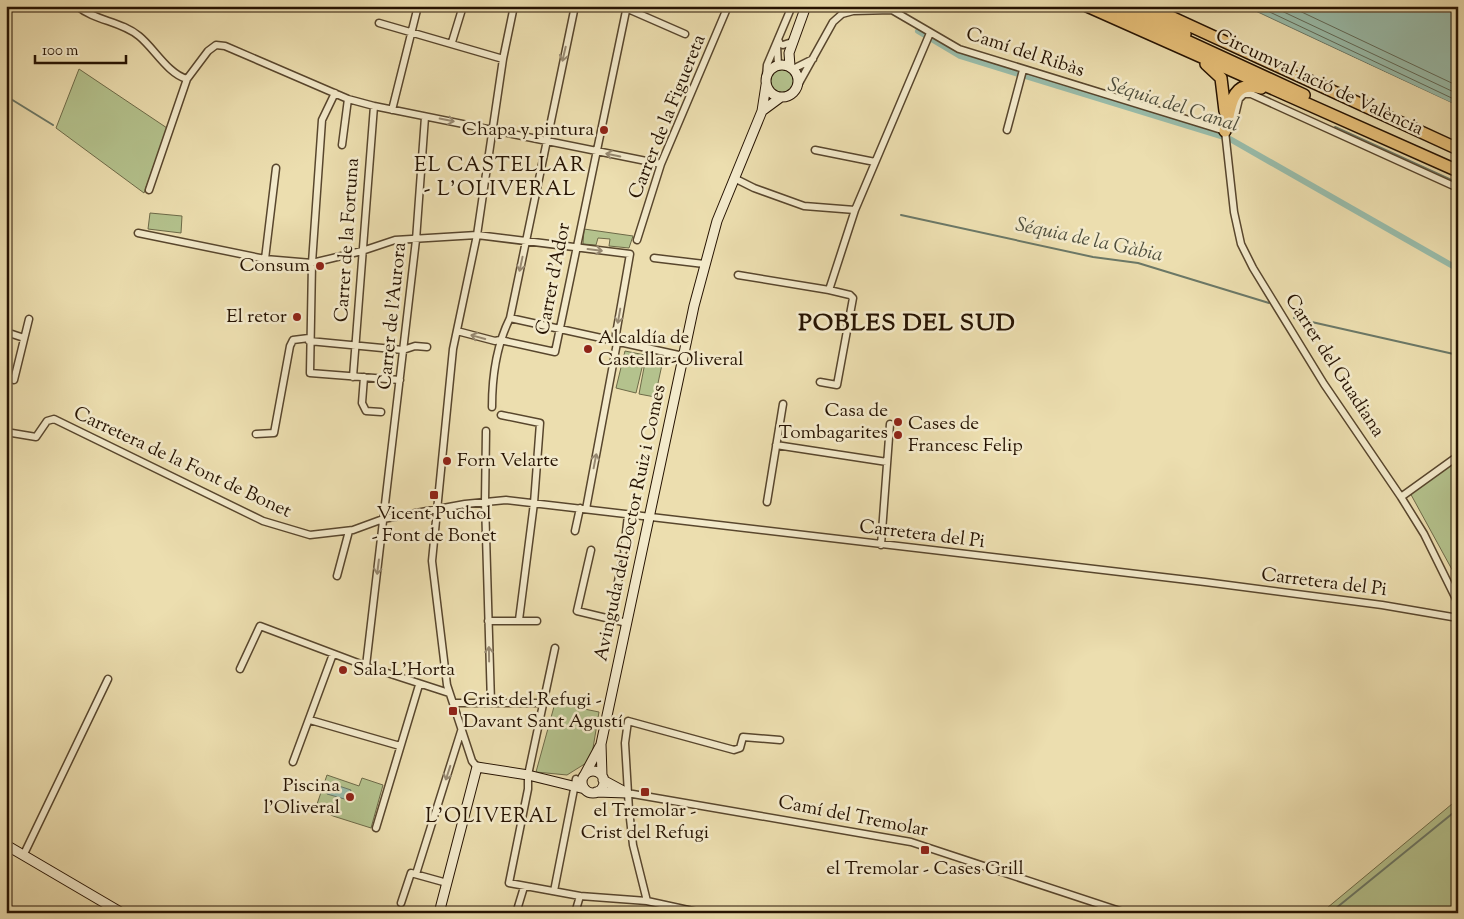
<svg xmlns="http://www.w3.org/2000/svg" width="1464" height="919" viewBox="0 0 1464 919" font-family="'Sorts Mill Goudy',serif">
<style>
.green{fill:#b4c28d;stroke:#6d6a48}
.water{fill:#99bcaa;stroke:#6b7867}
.pier{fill:#ecdeaf}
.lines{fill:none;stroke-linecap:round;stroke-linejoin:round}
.shore{stroke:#606856;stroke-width:1}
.stream{stroke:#6b7867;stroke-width:2}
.canal{stroke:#99bcaa;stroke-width:6}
.street-casing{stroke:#58462d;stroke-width:9}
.secondary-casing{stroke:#261302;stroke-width:11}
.highway-casing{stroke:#261302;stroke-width:14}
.street{stroke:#f3eacb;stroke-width:6}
.secondary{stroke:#f3eacb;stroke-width:9}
.highway{stroke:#e6bf78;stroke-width:11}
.oneway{stroke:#978971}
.poi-dot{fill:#8f2418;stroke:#f3eacb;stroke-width:2}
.labels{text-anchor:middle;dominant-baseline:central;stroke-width:5;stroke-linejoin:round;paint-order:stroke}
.street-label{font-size:19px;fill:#261302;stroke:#f3eacb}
.poi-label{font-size:19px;fill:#261302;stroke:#f3eacb;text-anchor:end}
.water-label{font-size:20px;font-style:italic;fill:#4e4e3d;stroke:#f3eacb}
.neighbourhood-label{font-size:20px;letter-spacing:1px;fill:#261302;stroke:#f3eacb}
.quarter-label{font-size:21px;letter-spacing:1px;fill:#261302;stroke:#f3eacb}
.district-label{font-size:24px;font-weight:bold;letter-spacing:1px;fill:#261302;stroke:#f3eacb}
</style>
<rect width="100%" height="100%" fill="#ecdeaf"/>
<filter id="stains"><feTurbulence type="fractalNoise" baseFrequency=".004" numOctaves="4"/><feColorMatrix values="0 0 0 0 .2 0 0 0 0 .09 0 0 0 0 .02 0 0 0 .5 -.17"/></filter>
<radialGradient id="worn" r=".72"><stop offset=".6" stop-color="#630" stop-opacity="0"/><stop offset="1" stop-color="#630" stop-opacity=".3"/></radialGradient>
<path class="green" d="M770 81a12 12 0 1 1 24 0a12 12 0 1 1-24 0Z
M79,69L167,128L144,193L56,128Z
M150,213L182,216L181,233L148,229Z
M584,229L633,236L629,248L609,246L610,239L598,238L596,245L583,244Z
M625,351L645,355L636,393L616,388Z
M646,357L663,360L655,397L639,394Z
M1458,457V589L1455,575L1409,491Z
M555,703L599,712L591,760L567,775L536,772Z
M327,775L359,786L362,778L383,785L371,828L333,816L316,807Z
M1458,799V913H1321Z"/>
<path class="water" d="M1245,6H1458V106Z
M330,783L351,790L348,800L327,794Z"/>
<path class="pier" d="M1242,6L1458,106V109L1244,9Z"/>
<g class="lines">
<path class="shore" d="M1257,6L1458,101
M1271,6L1458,94
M1289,6L1458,86"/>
<path class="stream" d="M6,96L53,125
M1335,127L1458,183
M901,215L1093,257L1138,263L1269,303
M1294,318L1458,355
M1330,913L1458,809"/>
<path class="canal" d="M918,31L960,56L1230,139L1458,269"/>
<g class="street-casing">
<path id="street" d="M77,6C95,21 121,21 139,36C154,48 168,74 187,79
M621,6L685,34
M379,23L503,59
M778,39L780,44L783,45L789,43
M452,42L463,6
M777,46L778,65
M793,69L813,59
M766,76L767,65L792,6
M798,85L833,22L842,14L853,11L892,10L959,49L1225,131
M335,93L322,120L312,263L310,373L400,380
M392,110L418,6
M1007,130L1023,70
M1225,131L1234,212L1241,244L1253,268L1324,384L1401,497L1424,534L1458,603
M1225,131L1232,128L1239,99L1244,94H1251L1458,188
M342,145L348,99
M815,150L875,162
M734,178L754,188L804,206L855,210
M149,190L187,79L208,51L216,45L225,46L348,99L374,106L661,164
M138,233L265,259L312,263L362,251L395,240L477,235L630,254L616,334L617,343L586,509
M637,240L661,164L728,6
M654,258L704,264
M265,259L276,168
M738,275L829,290L855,210L930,33
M510,318L683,356
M457,331L495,341L500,340L555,352L627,6
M6,332L24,338
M309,341L403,350L415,346L427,347
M6,377L14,380L29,319
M353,377L374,106
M364,377L362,403L366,411L381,412
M820,382L837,385L853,298L850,295L829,290
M492,407C492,376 496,346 510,318L575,6
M501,415L540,423L534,503L519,620
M486,431L485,502L491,703
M6,432L36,437L47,421L54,419L263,521L310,535L353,530L383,519L465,504L506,500L1205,582L1382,605L1458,618
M256,434L274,433L290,346L293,340L309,338
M776,445L887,462
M1401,497L1458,456
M767,502L783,404
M575,531L580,508
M881,545L890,424
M591,550L577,611L627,623
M624,550L628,515
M337,576L349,531
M611,619L623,555
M488,621H537
M555,648L528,775V789L509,883L580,896L647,901L702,913
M366,666L416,240L425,117
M240,669L260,626L366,666L449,693
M454,703H545
M310,720L400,746
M293,762L333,654
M477,767L472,761L447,685L432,561L453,349L477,235L503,59L514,6
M627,793L911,842L1126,913
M376,828L419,685
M24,854L108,679
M416,874L462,728
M554,891L576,779
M647,901L633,845L629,810L625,743L628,721L734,750L740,748L743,737L780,740
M401,903L411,873L447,883
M517,910L524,887
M575,913L580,896"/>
</g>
<g class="secondary-casing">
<path id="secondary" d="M766 81a16 16 0 1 1 32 0a16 16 0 1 1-32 0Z
M790,66L789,53L806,6
M762,111L781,97
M582 782a11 11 0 1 1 22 0a11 11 0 1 1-22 0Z
M585,774L600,746
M602,776L601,744L694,306L717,221L762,111L766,85
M603,780L627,793
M596,792L627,793
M6,845L122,913
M439,913L477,767L528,775L585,789"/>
</g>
<g class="highway-casing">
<path id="highway" d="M1087,6L1458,171
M1111,6L1304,95
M1137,6L1185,34
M1147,6L1458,149
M1206,64L1221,78L1225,111
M1225,131C1230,110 1230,78 1261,88"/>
</g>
<use href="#street" class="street"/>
<use href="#secondary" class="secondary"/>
<use href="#highway" class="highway"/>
</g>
<defs><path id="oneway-shaft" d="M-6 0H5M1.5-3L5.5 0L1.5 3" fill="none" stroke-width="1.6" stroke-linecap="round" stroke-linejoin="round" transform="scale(1.25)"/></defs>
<g class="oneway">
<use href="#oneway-shaft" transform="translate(564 54) rotate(103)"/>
<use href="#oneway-shaft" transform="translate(447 120) rotate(11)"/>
<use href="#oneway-shaft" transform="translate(613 155) rotate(-168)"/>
<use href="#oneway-shaft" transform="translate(595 250) rotate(7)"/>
<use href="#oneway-shaft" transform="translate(521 264) rotate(102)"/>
<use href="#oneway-shaft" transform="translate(619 316) rotate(100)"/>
<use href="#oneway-shaft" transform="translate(478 337) rotate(-165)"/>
<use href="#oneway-shaft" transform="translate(595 461) rotate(-79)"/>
<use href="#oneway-shaft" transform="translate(378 567) rotate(97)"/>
<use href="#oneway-shaft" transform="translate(489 654) rotate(-91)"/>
<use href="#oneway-shaft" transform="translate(448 773) rotate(108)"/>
</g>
<g class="poi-dot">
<circle cx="604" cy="130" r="5"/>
<circle cx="320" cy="266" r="5"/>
<circle cx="297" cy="317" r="5"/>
<circle cx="588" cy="349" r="5"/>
<circle cx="898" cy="422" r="5"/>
<circle cx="898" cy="435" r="5"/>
<circle cx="447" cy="461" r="5"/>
<rect x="429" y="490" width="10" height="10" rx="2.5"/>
<circle cx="343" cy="670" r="5"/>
<rect x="448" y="706" width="10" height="10" rx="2.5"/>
<rect x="640" y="787" width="10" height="10" rx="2.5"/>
<circle cx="350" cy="797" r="5"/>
<rect x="920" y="845" width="10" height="10" rx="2.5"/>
</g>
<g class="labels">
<g class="street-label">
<text transform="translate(1025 53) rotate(18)">Camí del Ribàs</text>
<text transform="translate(1319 83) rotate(25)">Circumval·lació de València</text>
<text transform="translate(668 117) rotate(-68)">Carrer de la Figuereta</text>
<text transform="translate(348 240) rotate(-86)">Carrer de la Fortuna</text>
<text transform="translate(554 279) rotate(-79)">Carrer d'Ador</text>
<text transform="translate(393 316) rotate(-84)">Carrer de l'Aurora</text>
<text transform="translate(1334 366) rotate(57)">Carrer del Guadiana</text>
<text transform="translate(182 463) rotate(25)">Carretera de la Font de Bonet</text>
<text transform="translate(631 523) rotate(-78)">Avinguda del Doctor Ruiz i Comes</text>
<text transform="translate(922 535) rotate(7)">Carretera del Pi</text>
<text transform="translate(1324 583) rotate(7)">Carretera del Pi</text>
<text transform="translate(853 817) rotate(11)">Camí del Tremolar</text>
</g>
<g class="poi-label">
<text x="594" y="130">Chapa y pintura</text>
<text x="310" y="266">Consum</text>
<text x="287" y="317">El retor</text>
<text x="598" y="338" text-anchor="start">Alcaldía de<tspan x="598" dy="22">Castellar-Oliveral</tspan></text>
<text x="888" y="411">Casa de<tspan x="888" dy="22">Tombagarites</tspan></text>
<text x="908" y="424" text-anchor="start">Cases de<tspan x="908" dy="22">Francesc Felip</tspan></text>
<text x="457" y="461" text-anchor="start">Forn Velarte</text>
<text x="434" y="514" text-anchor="middle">Vicent Puchol<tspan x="434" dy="22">- Font de Bonet</tspan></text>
<text x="353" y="670" text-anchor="start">Sala L'Horta</text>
<text x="463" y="700" text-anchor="start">Crist del Refugi -<tspan x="463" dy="22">Davant Sant Agustí</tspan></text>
<text x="340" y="786">Piscina<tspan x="340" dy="22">l'Oliveral</tspan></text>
<text x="645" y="811" text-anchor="middle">el Tremolar -<tspan x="645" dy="22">Crist del Refugi</tspan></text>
<text x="925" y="869" text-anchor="middle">el Tremolar - Cases Grill</text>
</g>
<g class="water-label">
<text transform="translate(1173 106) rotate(18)">Séquia del Canal</text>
<text transform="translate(1089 241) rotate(12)">Séquia de la Gàbia</text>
</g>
<g class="neighbourhood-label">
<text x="492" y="817">L'OLIVERAL</text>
</g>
<g class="quarter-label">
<text x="500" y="166">EL CASTELLAR<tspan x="500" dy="24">- L'OLIVERAL</tspan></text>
</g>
<g class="district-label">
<text x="907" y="324">POBLES DEL SUD</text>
</g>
</g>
<rect width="1464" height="919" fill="none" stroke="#ecdeaf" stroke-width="25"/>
<rect x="8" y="8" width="1449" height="904" fill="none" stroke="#261302" stroke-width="2.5"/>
<rect x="12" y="12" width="1439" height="894" fill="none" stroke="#261302"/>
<path d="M35 55v8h91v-8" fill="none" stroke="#261302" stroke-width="2.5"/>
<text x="42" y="55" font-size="15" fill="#261302" stroke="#f3eacb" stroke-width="4" paint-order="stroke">100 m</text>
<rect width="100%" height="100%" filter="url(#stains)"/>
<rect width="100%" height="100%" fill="url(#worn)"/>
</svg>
